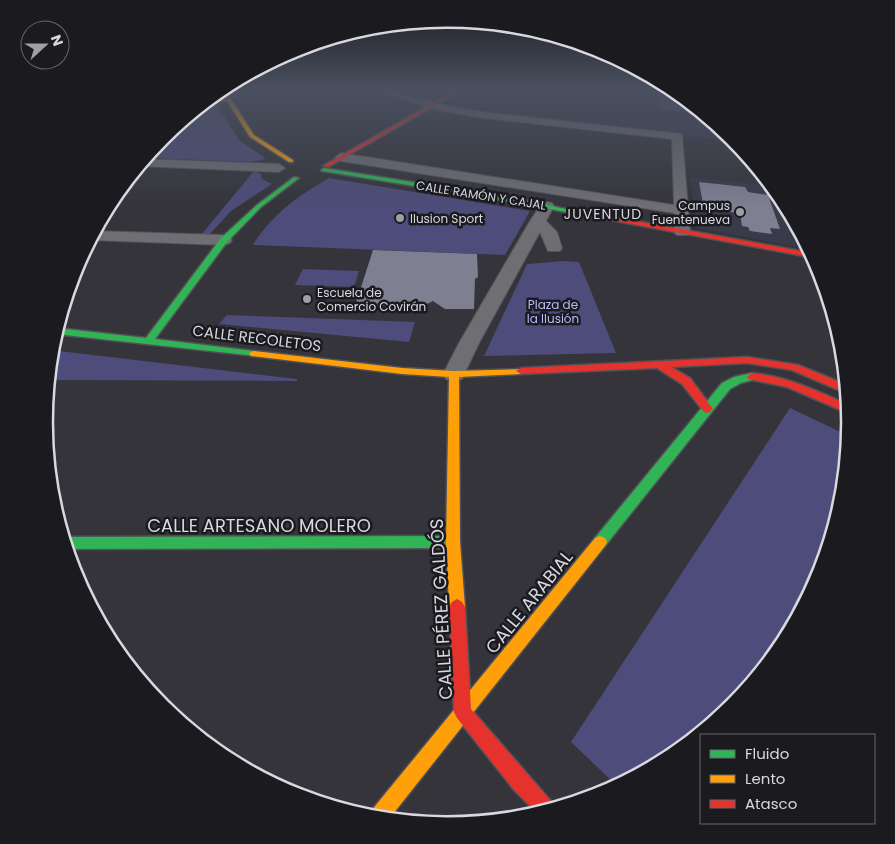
<svg xmlns="http://www.w3.org/2000/svg" width="895" height="844" viewBox="0 0 895 844" font-family="Poppins,sans-serif">
<style>
.built{fill:#393a4a}
.green{fill:#4d4c7a}
.building{fill:#7f7f92}
.lines{fill:none;stroke-linecap:round;stroke-linejoin:round}
.street-casing{stroke:#515157;stroke-width:2}
.fast-casing{stroke:#515157;stroke-width:3}
.slow-casing{stroke:#515157;stroke-width:3}
.jam-casing{stroke:#515157;stroke-width:3}
.street{fill:#6e6e73;fill-rule:evenodd}
.fast{fill:#30b455;fill-rule:evenodd}
.slow{fill:#ff9f0a;fill-rule:evenodd}
.jam{fill:#e5322d;fill-rule:evenodd}
.poi-dot{fill:#9f9fa6;stroke:#1a1a1f;stroke-width:2}
.labels{text-anchor:middle;dominant-baseline:central;stroke-width:5;stroke-linejoin:round;paint-order:stroke}
.far-street-label{font-size:12px;fill:#d8d8e0;stroke:#1a1a1f}
.far-poi-label{font-size:12px;fill:#d8d8e0;stroke:#1a1a1f;text-anchor:start}
.far-park-label{font-size:12px;fill:#b8bafc;stroke:#1a1a1f}
.far-neighbourhood-label{font-size:14px;letter-spacing:1px;fill:#d8d8e0;stroke:#1a1a1f}
.street-label{font-size:15px;fill:#d8d8e0;stroke:#1a1a1f}
.near-street-label{font-size:18px;fill:#d8d8e0;stroke:#1a1a1f}
.rim{fill:none;stroke:#d8d8e0;stroke-width:2.5}
</style>
<rect width="100%" height="100%" fill="#34343a"/>
<path class="built" d="M511,90H676L736,141L565,124L575,96Z
M690,177L763,185L776,190L797,247L697,228Z"/>
<path class="green" d="M661,97L686,99L688,112L661,109Z
M217,105L239,140L264,157L265,159L252,162L150,158L211,106Z
M254,171L261,174L262,179L272,184L231,211L209,235H201Z
M329,178L530,211L505,255L253,245C271,215 299,195 329,178Z
M564,261L579,262L616,353L484,356L527,264Z
M303,269L359,271L354,287L295,285Z
M227,315L415,322L409,342L219,324Z
M51,350L297,379V381L48,380Z
M790,408L849,436L843,501L820,577L783,646L732,707L671,757L617,786L571,742Z"/>
<path class="building" d="M699,182L745,187L748,192L768,195L780,229L770,228L772,234L750,231L748,227L742,226L740,213L704,209Z
M373,250L477,254L478,277L475,279L474,309H445L433,301L419,308L377,306L376,310L354,309Z"/>
<g class="lines">
<g class="street-casing">
<path id="street" d="M237,90H258L226,98L221,95L223,93Z
M372,90H388L439,104L484,112L682,134L690,232L687,235H677L674,232V213L341,161L335,157L341,153L674,205L672,139L484,118L438,110Z
M144,159L279,164L285,168L279,172L138,166Z
M547,202L552,203L554,206L546,221L557,232L562,248L560,251H548L540,232L479,343L462,379L454,381L446,379L443,374L459,343L530,221L542,203Z
M94,231L224,235L230,237L232,240L230,243L224,245L90,240Z"/>
</g>
<g class="fast-casing">
<path id="fast" d="M324,168L519,199L594,215L591,217L519,203L322,171L321,170Z
M294,177L299,178L261,207L227,242L155,339L254,351L257,352L259,354L257,356L55,334L57,328L146,338L221,238L257,205Z
M752,373L757,377L756,379L741,383L730,389L605,546L600,548L595,546L593,542L595,538L722,383L734,377Z
M453,536L458,538L460,542L458,546L453,548L67,549L63,537Z"/>
</g>
<g class="slow-casing">
<path id="slow" d="M221,90H225L254,135L293,160V162H289L250,137L227,101L199,107L202,104L226,98Z
M254,351L402,368L454,371L525,369L526,371L521,374L459,377L460,542L465,607L462,612L457,615L452,612L449,607L446,542L449,377L402,374L251,356L249,354L251,352Z
M600,536L605,538L607,542L605,546L389,819L368,817L371,811L595,538Z"/>
</g>
<g class="jam-casing">
<path id="jam" d="M456,90H462L328,167L323,166Z
M591,213L812,253L815,258L589,216L588,215Z
M747,357L798,365L847,385L848,394L792,370L747,363L671,367L690,378L713,409L708,413L704,412L682,384L657,368L521,374L516,371L521,368Z
M752,373C787,376 817,391 849,405L850,414L787,387L748,379L747,377Z
M457,599L462,602L465,607L471,709L557,808L538,814L514,790L457,718L454,712L449,607L452,602Z"/>
</g>
<use href="#street" class="street"/>
<use href="#fast" class="fast"/>
<use href="#slow" class="slow"/>
<use href="#jam" class="jam"/>
</g>
<linearGradient id="sky" x2="0" y2="1"><stop stop-color="#1d1d20"/><stop offset="0.43" stop-color="#4a5060"/><stop offset="1" stop-color="#4a5060" stop-opacity="0"/></linearGradient>
<rect width="895" height="208" fill="url(#sky)"/>
<g class="poi-dot">
<circle cx="740" cy="212" r="5"/>
<circle cx="400" cy="218" r="5"/>
<circle cx="307" cy="299" r="5"/>
</g>
<g class="labels">
<g class="far-street-label">
<text transform="translate(481 195) rotate(9)">CALLE RAMÓN Y CAJAL</text>
</g>
<g class="far-poi-label">
<text x="730" y="205" text-anchor="end">Campus<tspan x="730" dy="14">Fuentenueva</tspan></text>
<text x="410" y="218">Ilusion Sport</text>
<text x="317" y="292">Escuela de<tspan x="317" dy="14">Comercio Covirán</tspan></text>
</g>
<g class="far-park-label">
<text x="553" y="304">Plaza de<tspan x="553" dy="14">la Ilusión</tspan></text>
</g>
<g class="far-neighbourhood-label">
<text x="603" y="214">JUVENTUD</text>
</g>
<g class="street-label">
<text transform="translate(257 338) rotate(7)">CALLE RECOLETOS</text>
</g>
<g class="near-street-label">
<text x="259" y="525">CALLE ARTESANO MOLERO</text>
<text transform="translate(529 602) rotate(-51)">CALLE ARABIAL</text>
<text transform="translate(441 609) rotate(-93)">CALLE PÉREZ GALDÓS</text>
</g>
</g>
<path d="M0 0H895V844H0ZM53 422a394 394 0 1 1 788 0a394 394 0 1 1-788 0Z" fill="#1a1a1f" fill-rule="evenodd"/>
<path class="rim" d="M53 422a394 394 0 1 1 788 0a394 394 0 1 1-788 0Z"/>
<rect x="700" y="734" width="175" height="90" fill="#1a1a1f" stroke="#66666c"/>
<rect x="710" y="750" width="25" height="8" fill="#30b455" stroke="#66666c"/>
<text x="745" y="759" font-size="15" fill="#d8d8e0">Fluido</text>
<rect x="710" y="775" width="25" height="8" fill="#ff9f0a" stroke="#66666c"/>
<text x="745" y="784" font-size="15" fill="#d8d8e0">Lento</text>
<rect x="710" y="800" width="25" height="8" fill="#e5322d" stroke="#66666c"/>
<text x="745" y="809" font-size="15" fill="#d8d8e0">Atasco</text>
<g transform="translate(45 45) rotate(69)"><circle r="24" fill="#1a1a1f" stroke="#66666c"/>
<path d="M0-4L9 19L0 12L-9 19Z" fill="#9f9fa6"/>
<text y="-8" font-size="14" font-weight="bold" text-anchor="middle" fill="#d8d8e0">N</text>
</g>
</svg>
